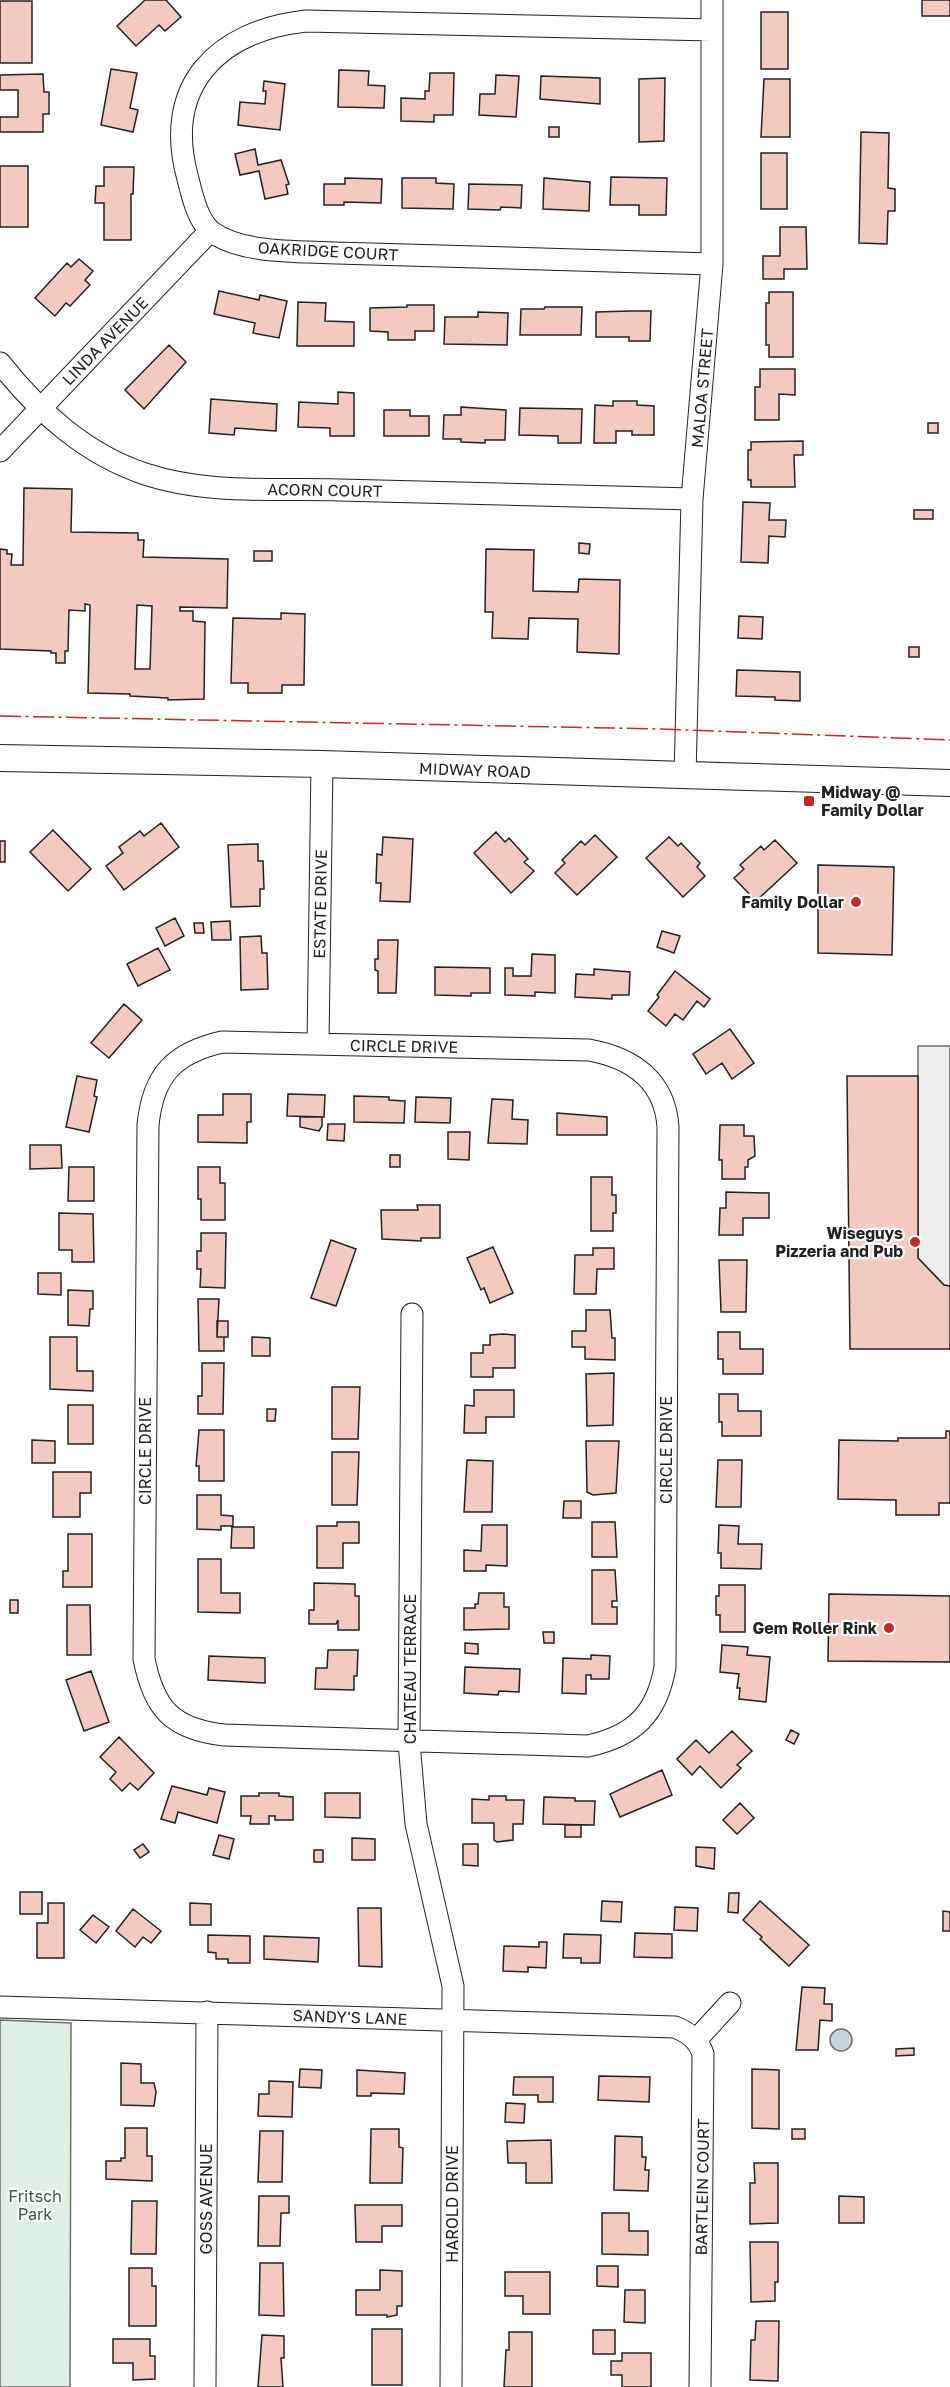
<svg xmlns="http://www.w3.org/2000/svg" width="950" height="2387" viewBox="0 0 950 2387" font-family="'Golos Text',sans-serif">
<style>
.green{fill:#e0efe3;stroke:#6f6f6f;stroke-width:1.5}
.parking{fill:#ededed;stroke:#6f6f6f;stroke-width:1.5}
.water{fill:#c7d3dd;stroke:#6f6f6f;stroke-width:1.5}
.building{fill:#f3c9c0;stroke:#222;stroke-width:1.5;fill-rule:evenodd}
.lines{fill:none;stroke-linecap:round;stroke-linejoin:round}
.minor-casing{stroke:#222;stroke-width:23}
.major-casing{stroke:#222;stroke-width:28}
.minor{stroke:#fff;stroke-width:21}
.major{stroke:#fff;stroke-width:26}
.power{stroke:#c62828;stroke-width:1.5;stroke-dasharray:21 4.5 3 4.5;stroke-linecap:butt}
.poi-dot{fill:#c62828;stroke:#fff;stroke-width:2}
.labels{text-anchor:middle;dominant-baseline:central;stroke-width:4.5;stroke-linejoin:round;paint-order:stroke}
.street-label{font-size:16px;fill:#222;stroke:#fff}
.poi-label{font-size:16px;font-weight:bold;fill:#222;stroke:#fff;text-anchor:end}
.park-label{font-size:16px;fill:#2f5e38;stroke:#fff}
</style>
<rect width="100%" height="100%" fill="#fff"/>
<path class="green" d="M0,2020L71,2023L70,2387H0Z"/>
<path class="parking" d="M918,1046H950V1286L944,1285L918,1258Z"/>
<path class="water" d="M830 2040a11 11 0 1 1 22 0a11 11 0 1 1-22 0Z"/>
<path class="building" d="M145,0H166L181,17L165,31L159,25L136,46L117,26Z
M922,0H950V16H922Z
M0,1H32V63H0Z
M761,12H788V69H761Z
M111,69L137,73L130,108L138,110L133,132L101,125Z
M339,70L369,71L368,85L385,86L384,108L338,107Z
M430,73H454L453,115H434V122L401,121V98L425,99V91H429Z
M43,74L44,92H49V114H43V132H0V117H18V90H0V75Z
M496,75L519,76L516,117L479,115L480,94H495Z
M541,76L600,78V104L540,99Z
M665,78L664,141L639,142V79Z
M764,79H790V137H761Z
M264,81L285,84L280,130L238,125L240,102L265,104L266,91H263Z
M549,127H559V137H549Z
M861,132L889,133L888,188L895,189V211H888L887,244L859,243Z
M255,149L258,165L281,160L289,184L286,185L288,194L265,199L259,171L240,175L235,154Z
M761,153H787V209H761Z
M0,166H28V227H0Z
M104,167H134L133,194H131V240H104V203H95L96,186H104Z
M611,177L667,178L666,215H639V205H610Z
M345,178L382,179L381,203L344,202V205H324V184H345Z
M402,178H436V183L454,184L453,209L402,208Z
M544,178L590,182L589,211L543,209Z
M469,184L522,185L521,208L501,207L500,210L468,209Z
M780,227H806L807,269H784V279H763V256H780Z
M79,259L93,271L85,280L90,285L70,306L66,303L55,316L35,298L67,263L71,267Z
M219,291L259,300L260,295L287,301L279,338L253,333L255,323L214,314Z
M769,292H793V357H769V345H766V303H769Z
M298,302L326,303L325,321L354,322V346H297Z
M407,305H434V331H415V340H388V332L370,331V308L407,307Z
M545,307H582L581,335H520L521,309H544Z
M630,311H651L650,341H629V337H596V312Z
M478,312L508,313L507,345L444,344L445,317H478Z
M169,345L186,362L144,409L125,390Z
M760,369H795V395L779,394V420H755V387H760Z
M338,392L354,393V436H330V428L298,427L299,402L338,404Z
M211,399L277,404L276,431L235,428L234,435L209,433Z
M613,401H637V405L654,406V435H632V431H616V443H594L595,405L613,406Z
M461,407L506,410L505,440H485V443L461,442V439H443L444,415H461Z
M520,408L582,409L581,443H558V436L519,435Z
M384,410H410V416H429V436H384Z
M928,423H938V433H928Z
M803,441V455H794L795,487H751V480H748V450H751V442Z
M24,488L72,489L71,532L138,533V540H144L143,557L228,559L227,608L180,607V611H193V621L205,622L204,699L168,700V698L130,696V694L88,693L90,605L85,604V611L69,610L68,651H65V663H56V653H51V651L0,649V549L7,550V554H12L11,565H23ZM137,605L152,606L150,669H135Z
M743,502L770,503L769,520H786L785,537L769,536L768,563L741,562Z
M914,510H933V519H914Z
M579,543L590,544L589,554L579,553Z
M486,549L534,550L533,591L578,592L579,579L620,580L619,654L577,652L578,619L529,618L528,639L492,638L493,612H485Z
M254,551H272V561H254Z
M281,613L305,614L304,685H282V693H248V683H231L233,618L281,619Z
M739,616L763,617L762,639L738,638Z
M909,647H919V657H909Z
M737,670L800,672V701L775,700V697L736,696Z
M161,823L179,847L124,890L106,866L123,853L119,847L140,831L144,836Z
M53,830L91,869L68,891L30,852Z
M496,832L505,842L509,838L528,859L524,862L534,871L511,893L474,853Z
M595,835L617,857L577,895L555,873L565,863L562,860L581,841L585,845Z
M383,837L413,839L410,902L380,901L381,883H376L377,854L382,855Z
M669,837L678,846L681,843L700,863L697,867L705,876L683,897L646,858Z
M775,840L797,863L756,901L734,878L744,869L740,865L761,846L764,850Z
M0,841H5V862H0Z
M258,844V861H263L264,889H260V906L231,907L228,845Z
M818,865L894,867L892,955L818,953Z
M175,918L184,936L165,946L156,928Z
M230,921L231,940H212L211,922Z
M194,923H203L204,933H195Z
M662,931L680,936L674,953L657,947Z
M261,936L262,953H267L268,989L241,990L240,937Z
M378,940H398L396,993H378V971L375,970V959H378Z
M158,948L170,970L138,986L127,964Z
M532,954L555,955V993L535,992V996L505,995V968H513V976H531Z
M435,967L490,968V993H471V996L435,995Z
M594,969L630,972L629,995H612V999L575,997L576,974L594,975Z
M675,971L710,999L704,1007L697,1001L683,1020L675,1014L666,1026L648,1011L659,997L657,995Z
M124,1004L142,1020L109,1058L91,1043Z
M730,1029L754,1063L732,1079L722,1063L706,1074L693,1054Z
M77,1076L97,1080L94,1096L97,1097L89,1132L66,1127Z
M847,1076H918V1258L944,1285L950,1286V1349H850Z
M223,1094H251V1122H247V1143L198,1142V1115H223Z
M288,1094L325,1095L324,1117L287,1116Z
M354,1096L389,1097V1100L405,1101L404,1123L354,1122Z
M416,1097L451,1098L450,1123L415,1122Z
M492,1099L513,1100L512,1119L528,1120L527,1144L488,1143Z
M557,1113L607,1117V1135H557Z
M300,1117H322V1126L319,1131L300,1127Z
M328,1124H345L344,1141L327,1140Z
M720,1125H744V1136H754L755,1156L748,1160V1167H745V1179H722V1160H719Z
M448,1132H470L469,1160L448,1159Z
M30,1145H61L62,1168L30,1169Z
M390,1155H400V1167H390Z
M69,1167H94V1201H68Z
M198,1167H220V1183H225V1220H201V1199H198Z
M591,1177H612V1195H616V1213H613V1231H591Z
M726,1192L769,1193V1218H743V1235H719L720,1208H726Z
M417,1205H440V1238H421V1241L382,1239L381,1210H418Z
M59,1213L93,1214L94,1262H72V1250H59Z
M201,1233H226L225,1288L200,1287L201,1269H197V1251H201Z
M331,1240L356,1249L336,1306L311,1298Z
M493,1247L513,1293L490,1303L484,1288L481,1290L467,1258Z
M593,1248H614V1269H597L596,1294H574L575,1255H593Z
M719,1260H747L746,1312H721Z
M38,1273H61V1295L38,1294Z
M68,1290L93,1291V1309H90L89,1326L68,1325Z
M198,1299H219L217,1337H224V1351H199Z
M586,1310H610L612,1338H615V1360L585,1359V1347H572V1331H586Z
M217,1321H228V1337H217Z
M718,1332H740V1349H763V1374H723V1359H718Z
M503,1334L515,1335V1368H493V1377H471V1353H483V1345H490V1335Z
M50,1337H77V1371H93V1391L50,1389Z
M252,1337L270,1338V1356H252Z
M202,1363H224L223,1414H198V1396H202Z
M614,1373L613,1425L587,1426L586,1374Z
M332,1387H360L358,1439H332Z
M474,1390H514V1417H486V1433H464L465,1405L474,1406Z
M719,1394H738V1411H761V1436H722V1422H719Z
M68,1405H93V1444H68Z
M267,1409H276L275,1421H267Z
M199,1430H224V1481H199V1466H196Z
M946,1431H950V1503H939V1515H896V1500L838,1499L839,1440L898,1441V1438H946Z
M32,1440L55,1441V1463H32Z
M586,1441H619L616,1493L593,1495L587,1492Z
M332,1452H359L357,1505H332Z
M467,1460L493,1461L492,1512H464Z
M718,1460H742L741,1507H716Z
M53,1472H91V1493H80V1517H53Z
M197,1495H221V1515L233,1516V1526H221V1530L197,1529Z
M564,1501H581V1518H563Z
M337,1522H359V1543H343V1568H317V1526H337Z
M592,1522H615L617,1557H592Z
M482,1525H507V1566L486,1565V1571H464V1550L481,1551Z
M719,1525L739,1526L738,1544H762L761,1569L721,1568V1553H718Z
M232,1527H254V1548H231Z
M68,1534H92V1587H63V1571H68Z
M198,1559H221V1593H240V1613L198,1612Z
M592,1570H615L617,1601H612V1607H617V1624H592Z
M314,1583L355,1584V1596H359V1630H338V1620L336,1624H309V1610H314Z
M719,1585H745V1632H720V1615H716V1596H719Z
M479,1593H504V1607H509V1629L464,1630V1608H475V1604H478Z
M829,1594L950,1596V1662L828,1661Z
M10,1600H18V1613H10Z
M67,1605H90L91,1655H67Z
M543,1632H554V1643H544Z
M465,1643L478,1644V1654L465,1653Z
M722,1645L748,1647L747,1655L770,1657L766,1702L739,1699L740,1688H737L739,1674L720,1672Z
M328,1650H358L357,1676H354V1690L315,1689L316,1668H327Z
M591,1655L610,1656L609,1679H591V1675H586V1694L562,1693L563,1658L591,1659Z
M209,1656L265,1658V1683L208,1680Z
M465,1667L520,1669L519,1692L499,1691L498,1695L464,1693Z
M91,1671L109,1722L84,1731L66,1680Z
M791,1730L799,1734L794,1744L786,1740Z
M732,1731L752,1751L737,1765L741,1768L721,1788L700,1766L692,1775L677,1759L696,1740L709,1753Z
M119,1737L154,1773L138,1790L130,1783L122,1791L110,1779L116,1772L100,1757Z
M662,1770L672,1795L620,1817L610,1794Z
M172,1786L207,1795L209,1788L225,1792L217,1823L178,1812L175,1823L161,1819Z
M259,1793H279V1796L293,1797V1820H275V1816H269V1824H250L251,1816H241V1796H259Z
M325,1793H360V1818L325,1817Z
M489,1796H506V1800H524L523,1824H513V1840L497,1842L494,1840V1823H472V1799L489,1800Z
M544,1797L575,1798V1801H595L594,1825L543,1824Z
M740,1803L754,1818L737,1834L723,1820Z
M565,1825H581V1837H565Z
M219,1835L234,1839L229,1859L213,1855Z
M352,1838L375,1839V1860H352Z
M143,1844L149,1852L140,1858L134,1850Z
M463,1844H478V1866L463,1865Z
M696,1847L715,1848L714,1869L696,1866Z
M314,1850H323V1862H314Z
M20,1892H42V1914H20Z
M729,1893H739L738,1913L728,1912Z
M602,1901L622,1902L621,1922L601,1921Z
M760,1901L809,1945L789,1966L760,1939L762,1937L743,1920Z
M48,1903H64V1958H37V1923H48Z
M190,1903L211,1904V1925H190Z
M675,1907L698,1908L697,1931L674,1930Z
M358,1908H381L382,1967L359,1966Z
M133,1909L161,1931L151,1943L143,1937L135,1947L116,1931Z
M943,1911L950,1912V1931H943Z
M93,1915L109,1927L96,1943L80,1930Z
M635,1933L672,1934V1958L634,1957Z
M564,1934L601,1935L600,1963H581V1958H563Z
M208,1935L250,1936V1963H228V1959H216V1953L208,1952Z
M264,1936L319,1938L318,1962L264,1959Z
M539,1942H547L546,1968L528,1967V1972L503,1971L504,1946L539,1947Z
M802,1987L825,1988L824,2004H832V2021L820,2020L818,2050H796Z
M914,2048V2055L896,2056V2049Z
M121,2063L141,2064V2083H154L156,2092L154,2106L121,2105Z
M300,2069L322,2070L321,2088L299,2087Z
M752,2069L779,2070V2129L752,2128Z
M357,2070L405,2073L404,2094L371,2093V2096H357Z
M599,2076L650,2077L649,2102L598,2100Z
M514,2077H553V2102H538V2095H513Z
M269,2081L293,2082L292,2117L258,2116L259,2094H269Z
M506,2103L525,2104L524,2123L505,2122Z
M125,2128H147V2156H152V2181L106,2179V2161H121V2158H125Z
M371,2129H399V2147L403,2148L402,2183H370Z
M792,2129H805V2139H792Z
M260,2131H283L282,2182H258Z
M615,2136L642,2137V2157H646L645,2170H649L648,2191L614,2190Z
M551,2140L552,2183H526V2163H508L507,2141Z
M754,2163H778V2223L750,2224V2183H755Z
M259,2196H289V2213H281L280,2246H258Z
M839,2196L864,2197V2223H839Z
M132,2201H157L156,2254H131Z
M355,2205H402V2226H382V2242H356Z
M602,2213H629V2231H648V2255L602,2254Z
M750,2242H778V2282H775V2301L751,2302Z
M260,2263H283L284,2316L259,2315Z
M597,2266H618V2287L597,2286Z
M129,2268H152V2286H156V2326H129Z
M380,2270L402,2271V2306H397V2315L387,2317V2315H356V2290H380Z
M505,2272H550V2314H523V2296H505Z
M625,2290H645V2323L624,2322Z
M756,2321H779L778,2381L750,2380L751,2340H755Z
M372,2329H402V2385H372Z
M593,2330H615V2354H593Z
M509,2332H532V2387H504L506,2350H509Z
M262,2335L284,2336V2358H281L283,2387H258Z
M113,2339H150V2356H155V2379L133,2380V2363H113Z
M622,2353H651V2387H622V2375H611V2361H622Z"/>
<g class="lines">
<g class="minor-casing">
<path id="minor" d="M712,30L306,21C217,31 162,86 188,179C192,195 198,222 212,232C242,254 300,251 337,253L712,264
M0,363C39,412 85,454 145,474C209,495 273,488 339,490C456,493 574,496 692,499
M0,451L210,231
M685,776L692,499L712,264V0
M222,1042L589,1050C633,1058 665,1081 668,1127L665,1667C657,1714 634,1736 588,1746L224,1735C172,1729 154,1709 144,1659L148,1125C153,1075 174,1053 222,1042Z
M318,1044L322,764
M412,1314L409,1742L416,1824L453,1986L451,2387
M0,2007L675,2027C689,2033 698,2039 703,2054L700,2387
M696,2040L730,2003
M205,2387L207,2012"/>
</g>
<g class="major-casing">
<path id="major" d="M0,758L322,764L950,783"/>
</g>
<use href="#minor" class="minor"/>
<use href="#major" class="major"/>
<path class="power" d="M0,716L661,729L950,740"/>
</g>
<g class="poi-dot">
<rect x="803" y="795" width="12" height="12" rx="3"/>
<circle cx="856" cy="902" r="6"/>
<circle cx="915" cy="1242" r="6"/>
<circle cx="889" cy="1628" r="6"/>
</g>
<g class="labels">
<g class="street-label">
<text transform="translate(328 251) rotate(3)">OAKRIDGE COURT</text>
<text transform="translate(105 341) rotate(-46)">LINDA AVENUE</text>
<text transform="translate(702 388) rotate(-85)">MALOA STREET</text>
<text transform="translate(325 490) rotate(1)">ACORN COURT</text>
<text transform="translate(475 770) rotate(2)">MIDWAY ROAD</text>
<text transform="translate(320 904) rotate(-89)">ESTATE DRIVE</text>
<text transform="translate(404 1046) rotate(1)">CIRCLE DRIVE</text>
<text transform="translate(666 1450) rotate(-90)">CIRCLE DRIVE</text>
<text transform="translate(145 1451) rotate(-90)">CIRCLE DRIVE</text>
<text transform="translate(410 1669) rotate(-90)">CHATEAU TERRACE</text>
<text transform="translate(350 2017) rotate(2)">SANDY'S LANE</text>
<text transform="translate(702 2187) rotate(-89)">BARTLEIN COURT</text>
<text transform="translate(206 2199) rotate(-90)">GOSS AVENUE</text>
<text transform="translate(452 2204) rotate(-90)">HAROLD DRIVE</text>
</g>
<g class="poi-label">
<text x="821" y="792" text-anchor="start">Midway @<tspan x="821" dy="18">Family Dollar</tspan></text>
<text x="844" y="902">Family Dollar</text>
<text x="903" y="1233">Wiseguys<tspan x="903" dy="18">Pizzeria and Pub</tspan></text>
<text x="877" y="1628">Gem Roller Rink</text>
</g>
<g class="park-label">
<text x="35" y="2196">Fritsch<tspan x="35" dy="18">Park</tspan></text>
</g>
</g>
</svg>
